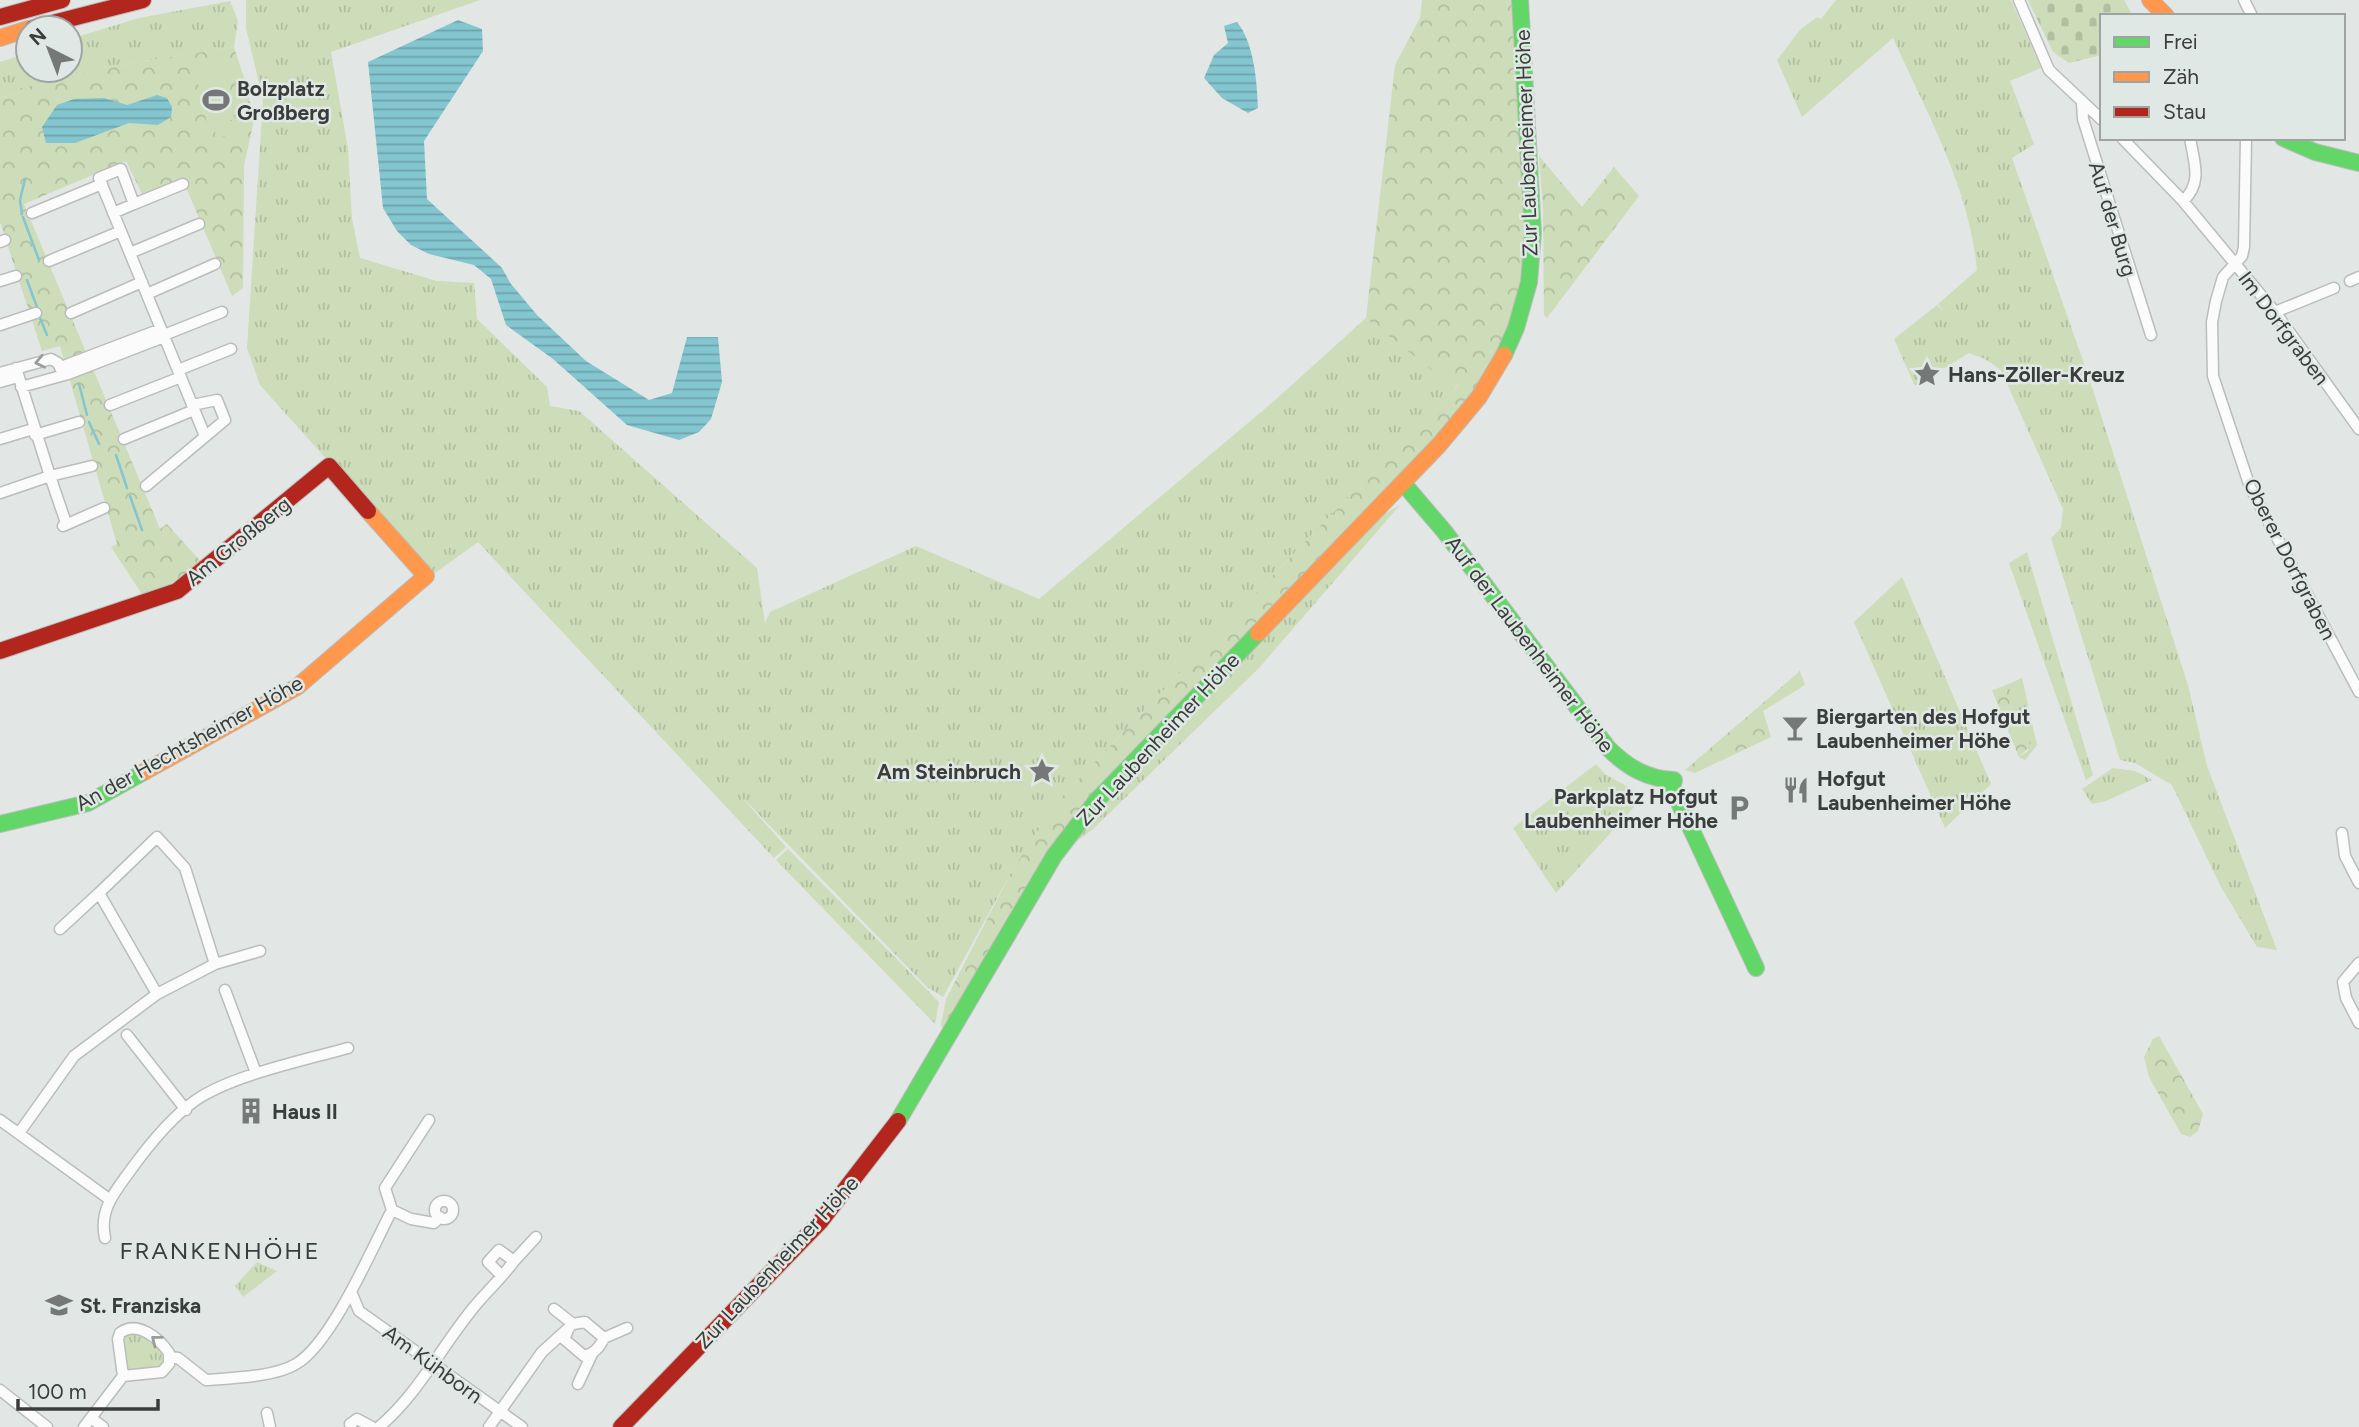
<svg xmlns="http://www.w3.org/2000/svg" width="2359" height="1427" viewBox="0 0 2359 1427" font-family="Figtree,sans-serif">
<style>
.grass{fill:url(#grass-tufts)}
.forest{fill:url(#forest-crowns)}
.cemetery{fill:url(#cemetery-stones)}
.pitch{fill:#cddcb9}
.water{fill:url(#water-rules)}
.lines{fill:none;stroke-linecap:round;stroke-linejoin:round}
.stream{stroke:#84c6d0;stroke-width:2.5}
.street-casing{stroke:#babdbb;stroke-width:13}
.fast-casing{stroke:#babdbb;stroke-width:18}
.slow-casing{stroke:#babdbb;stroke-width:18}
.jam-casing{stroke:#babdbb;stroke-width:18}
.street{stroke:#fbfbfb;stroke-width:10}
.fast{stroke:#63d668;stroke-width:16}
.slow{stroke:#ff974d;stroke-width:16}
.jam{stroke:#b3261e;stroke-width:16}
.oneway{stroke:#9a9c9c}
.labels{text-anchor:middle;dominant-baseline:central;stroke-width:5;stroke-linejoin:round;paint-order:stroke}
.poi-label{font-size:21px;font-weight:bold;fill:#3a3d3c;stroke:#e0e8e5;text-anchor:start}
.street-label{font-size:21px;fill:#3a3d3c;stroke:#e0e8e5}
.quarter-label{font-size:24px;letter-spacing:2px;fill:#3a3d3c;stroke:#e0e8e5}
</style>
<defs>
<pattern id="grass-tufts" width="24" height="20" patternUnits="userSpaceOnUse" patternTransform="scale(1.75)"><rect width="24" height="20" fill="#cddcb9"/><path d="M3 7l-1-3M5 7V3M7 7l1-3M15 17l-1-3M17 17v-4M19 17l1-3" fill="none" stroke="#b1bea0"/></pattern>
<pattern id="forest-crowns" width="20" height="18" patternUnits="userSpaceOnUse" patternTransform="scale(1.75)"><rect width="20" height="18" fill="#cddcb9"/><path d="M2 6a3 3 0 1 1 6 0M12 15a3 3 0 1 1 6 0" fill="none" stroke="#b1bea0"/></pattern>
<pattern id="cemetery-stones" width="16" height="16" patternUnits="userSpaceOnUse" patternTransform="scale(1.75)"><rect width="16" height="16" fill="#cddcb9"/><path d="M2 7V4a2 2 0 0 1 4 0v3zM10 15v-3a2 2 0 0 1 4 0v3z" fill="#b1bea0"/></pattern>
<pattern id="water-rules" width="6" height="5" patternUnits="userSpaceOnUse" patternTransform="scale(1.75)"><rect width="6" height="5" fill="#84c6d0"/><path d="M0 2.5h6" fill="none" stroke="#6da2aa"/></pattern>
</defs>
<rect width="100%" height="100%" fill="#e2e6e4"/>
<path class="grass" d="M246,0H480L331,52L348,149L352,219L360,258L437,281L474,283L477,319L547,387L550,406L579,411L757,568L765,623L770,612L916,546L1039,599L1274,401L1366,318L1440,377L1459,382L1450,397L1318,528L1056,803L1013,869L943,997L927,987L738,793L786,847L774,858L478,542L435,573L428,572L260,385L247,348L263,100L246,28Z
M1836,0H2011L2041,68L2010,81L2034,144L2012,158L2090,381L2188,685L2207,766L2277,950L2257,947L2220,885L2172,785L2135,763L2120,760L2051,538L2061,528L2063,509L2001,370L1985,359L1969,353L1915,386L1894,339L1937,305L1943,311L1938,304L1977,270C1970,189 1926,111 1893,38L1802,117L1777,60L1800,30L1817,17L1821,19Z
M230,1L238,21L234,47L120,65L21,88V92L0,98V62L28,53V70H70V39L139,18Z
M1400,505L1259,668L1093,829L1069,847L1136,767L1384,514Z
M2027,552L2093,775L2086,780L2009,563Z
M1902,577L1991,784L1945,828L1854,622Z
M2022,678L2037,745L2025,760L2019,757L2028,751V729L2014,713L2004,686Z
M1596,764L1605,774L1644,796L1556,893L1513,828Z
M2113,768L2135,771L2152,780L2106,801L2092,804L2082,789Z
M788,849L939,1002L935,1024L776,860Z
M257,1262L277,1271L243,1297L235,1286Z
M137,1332L162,1351L164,1364L158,1368L128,1370L126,1367L123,1338L126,1333Z"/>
<path class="forest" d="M1422,0H1516L1528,261L1511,321L1484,380L1464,408L1097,787C1037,862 994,946 948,1030L943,1031L941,1024L946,999L1013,869L1056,803L1318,528L1450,397L1459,383L1440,377L1366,318L1395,65L1420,18Z
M234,47L248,90L253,125L244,165L243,288L232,296L183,180L143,196L126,161L24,204L160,529L167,524L204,565L183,581L143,596L111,547L117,544L60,346L42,351L0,222V98L21,92L20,88L120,65Z
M1539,156L1582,207L1614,167L1639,196L1547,318L1544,315L1543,209Z
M1800,671L1805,685L1763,711L1771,737L1695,773L1685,770Z
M2004,686L2014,713L2028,729L2030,746L2019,757L1992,690Z
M2159,1036L2203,1114L2198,1131L2190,1137L2181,1134L2149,1077L2144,1057L2153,1039Z"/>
<path class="cemetery" d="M2028,0H2124L2133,16H2102V55L2069,63L2053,52Z"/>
<path class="pitch" d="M223,64L234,119L227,121L230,135L216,137L213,123L207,124L195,70Z"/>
<path class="water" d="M458,20L482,29L483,51L424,141L427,199L502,268L511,284L537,315L586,361L649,400L672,393L687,337H718L722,382L711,419L699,432L679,440L627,425L553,359L506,325L491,279L474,265L429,254L411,245L397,231L383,208L368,62Z
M1237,22C1254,43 1257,81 1258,108L1248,113L1222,98L1204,78L1214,55L1228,43L1224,26Z
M157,95L167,98L172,107L171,117L158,125L129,123L75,143H46L42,127L57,105L74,99L104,98L127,105Z"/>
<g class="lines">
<path class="stream" d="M22,214L20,200L25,179
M23,217L39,260
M27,280L38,310
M40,318L47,335
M79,384L87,415
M89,422L99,444
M116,455L127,488
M130,496L142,530"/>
<g class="street-casing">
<path id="street" d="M2019,0L2049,70L2102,120
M2244,0L2252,16
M2082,103L2083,119L2151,335
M2122,138L2183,201L2275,312L2359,429
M2246,138L2244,247L2242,256L2223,277L2216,301L2212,322L2213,376L2250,487L2359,692
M2183,201C2203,183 2194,162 2190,138
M134,204L183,184
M32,213L102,184
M113,213L134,204L121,169L99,178C135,264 170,350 205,436
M0,242L5,240
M130,253L199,224
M49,261L121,231
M0,281L16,276
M2350,281L2359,277
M147,294L215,264
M2275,312L2334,288
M71,313L142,282
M0,325L36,313
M164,335L222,312
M61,367L161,329
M178,370L231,349
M0,373L51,359L58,363L62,372
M0,382L18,377
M21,387L68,374L164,337
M110,405L181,377
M35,435L79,422
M0,439L33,429
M124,439L194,410
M146,486L225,420L217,400L192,405
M0,493L50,476L16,368
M66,523L50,476L92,466
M63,526L104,508
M2342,833L2345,856L2359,883
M60,929L99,893
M2359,963L2343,982L2346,998L2359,1023
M215,964L260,951
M225,990L256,1073
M127,1035L186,1110
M0,1120L109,1199
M19,1133L74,1056L157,994L215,964L185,868L157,837L99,893L157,994
M435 1210a9 9 0 1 1 18 0a9 9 0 1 1-18 0Z
M392,1210L385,1188L429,1120
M105,1238C99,1210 114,1193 130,1171C148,1146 170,1118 196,1100C233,1075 305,1060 348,1048
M514,1261L536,1237
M352,1294L359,1311L522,1427
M568,1330L564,1339L584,1356C595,1353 599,1348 604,1338L585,1322L573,1324
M604,1338L627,1328
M171,1357L178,1358L206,1380C231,1378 275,1377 296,1364C332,1343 372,1248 392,1210L411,1219L434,1223L440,1217
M578,1384L592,1354
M0,1390L47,1427
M267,1413L270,1427
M91,1418L103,1427
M84,1427L123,1376L118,1339L120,1333C137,1320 159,1338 169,1353V1364L162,1372L123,1376
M351,1427L350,1424L357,1419L372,1427
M379,1427C419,1393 441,1347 474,1307C487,1291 502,1278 514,1261L499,1250L488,1262L502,1276
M489,1427L542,1352L573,1324L554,1309"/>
</g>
<g class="fast-casing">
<path id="fast" d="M2283,138L2315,152L2359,163
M1504,355L1516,328L1529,282L1533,233L1520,0
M1403,483L1444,531L1608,748C1627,767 1647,779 1674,780L1672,788L1756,968
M0,824L88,803L144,772
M898,1121L1054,856L1096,801L1258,633"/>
</g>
<g class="slow-casing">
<path id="slow" d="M2150,0L2166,16
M0,38L28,29
M1258,633L1439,445L1479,397L1504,355
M144,772L297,687L426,576L368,511"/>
</g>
<g class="jam-casing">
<path id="jam" d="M0,17L62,0
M33,28L143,0
M0,651L177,591L329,466L368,511
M621,1427L820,1222L898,1121"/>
</g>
<use href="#street" class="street"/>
<use href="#fast" class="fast"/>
<use href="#slow" class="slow"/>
<use href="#jam" class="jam"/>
</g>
<defs><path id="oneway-chevron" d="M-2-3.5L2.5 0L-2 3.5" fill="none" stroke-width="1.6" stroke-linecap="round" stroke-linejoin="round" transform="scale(1.75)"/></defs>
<g class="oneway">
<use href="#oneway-chevron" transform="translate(40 362) rotate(168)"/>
<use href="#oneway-chevron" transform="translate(156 1340) rotate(-142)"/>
</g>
<defs>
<g id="stadium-bare" transform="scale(2.1)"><path d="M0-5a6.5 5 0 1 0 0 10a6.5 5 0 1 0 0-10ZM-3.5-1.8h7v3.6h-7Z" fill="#757877" stroke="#e0e8e5" stroke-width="2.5" paint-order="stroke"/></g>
<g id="sight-bare" transform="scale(2.1)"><path d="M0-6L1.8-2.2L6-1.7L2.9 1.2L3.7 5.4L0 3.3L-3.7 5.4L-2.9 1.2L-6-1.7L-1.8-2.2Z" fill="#757877" stroke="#e0e8e5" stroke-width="2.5" paint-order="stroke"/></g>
<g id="bar-bare" transform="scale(2.1)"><path d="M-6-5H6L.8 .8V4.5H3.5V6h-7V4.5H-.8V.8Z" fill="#757877" stroke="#e0e8e5" stroke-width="2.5" paint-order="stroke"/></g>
<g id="restaurant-bare" transform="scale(2.1)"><path d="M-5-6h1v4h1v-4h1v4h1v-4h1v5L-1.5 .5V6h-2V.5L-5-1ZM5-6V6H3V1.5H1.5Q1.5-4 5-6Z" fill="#757877" stroke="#e0e8e5" stroke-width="2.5" paint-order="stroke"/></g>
<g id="parking-bare" transform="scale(2.1)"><path d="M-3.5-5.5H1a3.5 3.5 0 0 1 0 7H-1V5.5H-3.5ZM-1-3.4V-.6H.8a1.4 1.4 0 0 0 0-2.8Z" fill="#757877" stroke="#e0e8e5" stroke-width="2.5" paint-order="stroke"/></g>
<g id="building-bare" transform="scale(2.1)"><path d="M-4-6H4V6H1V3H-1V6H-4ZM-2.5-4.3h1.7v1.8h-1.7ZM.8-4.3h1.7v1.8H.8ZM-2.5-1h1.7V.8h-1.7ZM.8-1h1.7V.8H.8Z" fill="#757877" stroke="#e0e8e5" stroke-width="2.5" paint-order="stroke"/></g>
<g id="school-bare" transform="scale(2.1)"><path d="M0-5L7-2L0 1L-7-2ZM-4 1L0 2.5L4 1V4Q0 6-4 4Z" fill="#757877" stroke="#e0e8e5" stroke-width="2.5" paint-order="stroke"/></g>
</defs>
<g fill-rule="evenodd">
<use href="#stadium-bare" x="216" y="100"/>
<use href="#sight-bare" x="1927" y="374"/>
<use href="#bar-bare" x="1795" y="728"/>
<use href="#sight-bare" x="1042" y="771"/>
<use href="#restaurant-bare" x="1796" y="790"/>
<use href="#parking-bare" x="1739" y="808"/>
<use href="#building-bare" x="251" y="1111"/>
<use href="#school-bare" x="59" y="1305"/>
</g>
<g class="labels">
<g class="poi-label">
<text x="237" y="88">Bolzplatz<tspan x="237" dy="24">Großberg</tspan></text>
<text x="1948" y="374">Hans-Zöller-Kreuz</text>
<text x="1816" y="716">Biergarten des Hofgut<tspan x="1816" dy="24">Laubenheimer Höhe</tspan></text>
<text x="1021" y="771" text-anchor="end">Am Steinbruch</text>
<text x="1817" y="778">Hofgut<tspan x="1817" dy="24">Laubenheimer Höhe</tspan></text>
<text x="1718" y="796" text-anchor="end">Parkplatz Hofgut<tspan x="1718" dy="24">Laubenheimer Höhe</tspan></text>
<text x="272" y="1111">Haus II</text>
<text x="80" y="1305">St. Franziska</text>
</g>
<g class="street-label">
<text transform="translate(1526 143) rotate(-92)">Zur Laubenheimer Höhe</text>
<text transform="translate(2113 219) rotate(73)">Auf der Burg</text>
<text transform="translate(2284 328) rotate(53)">Im Dorfgraben</text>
<text transform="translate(238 541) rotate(-39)">Am Großberg</text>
<text transform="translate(2290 559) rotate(63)">Oberer Dorfgraben</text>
<text transform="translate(1530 644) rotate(53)">Auf der Laubenheimer Höhe</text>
<text transform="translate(1158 739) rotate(-47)">Zur Laubenheimer Höhe</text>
<text transform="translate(189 743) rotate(-29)">An der Hechtsheimer Höhe</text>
<text transform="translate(777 1262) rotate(-47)">Zur Laubenheimer Höhe</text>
<text transform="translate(433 1364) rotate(36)">Am Kühborn</text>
</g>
<g class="quarter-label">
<text x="220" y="1250">FRANKENHÖHE</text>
</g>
</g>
<rect x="2100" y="14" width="245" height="126" fill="#e0e8e5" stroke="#9ea4a1" stroke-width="2"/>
<rect x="2114" y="37" width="35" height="10" fill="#63d668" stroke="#9ea4a1" stroke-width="2"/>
<text x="2163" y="49" font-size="21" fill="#3a3d3c">Frei</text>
<rect x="2114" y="72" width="35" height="10" fill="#ff974d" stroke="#9ea4a1" stroke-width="2"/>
<text x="2163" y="84" font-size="21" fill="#3a3d3c">Zäh</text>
<rect x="2114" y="107" width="35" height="10" fill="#b3261e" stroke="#9ea4a1" stroke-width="2"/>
<text x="2163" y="119" font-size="21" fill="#3a3d3c">Stau</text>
<g transform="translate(49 49) rotate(318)"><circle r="33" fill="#e0e8e5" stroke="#9ea4a1" stroke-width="2"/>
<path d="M0-5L12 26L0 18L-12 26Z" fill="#757877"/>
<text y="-10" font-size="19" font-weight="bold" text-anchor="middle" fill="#3a3d3c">N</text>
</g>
<path d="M18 1399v10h140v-10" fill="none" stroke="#3a3d3c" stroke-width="3.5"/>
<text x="28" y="1399" font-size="21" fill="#3a3d3c" stroke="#e0e8e5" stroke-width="5" paint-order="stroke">100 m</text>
</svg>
